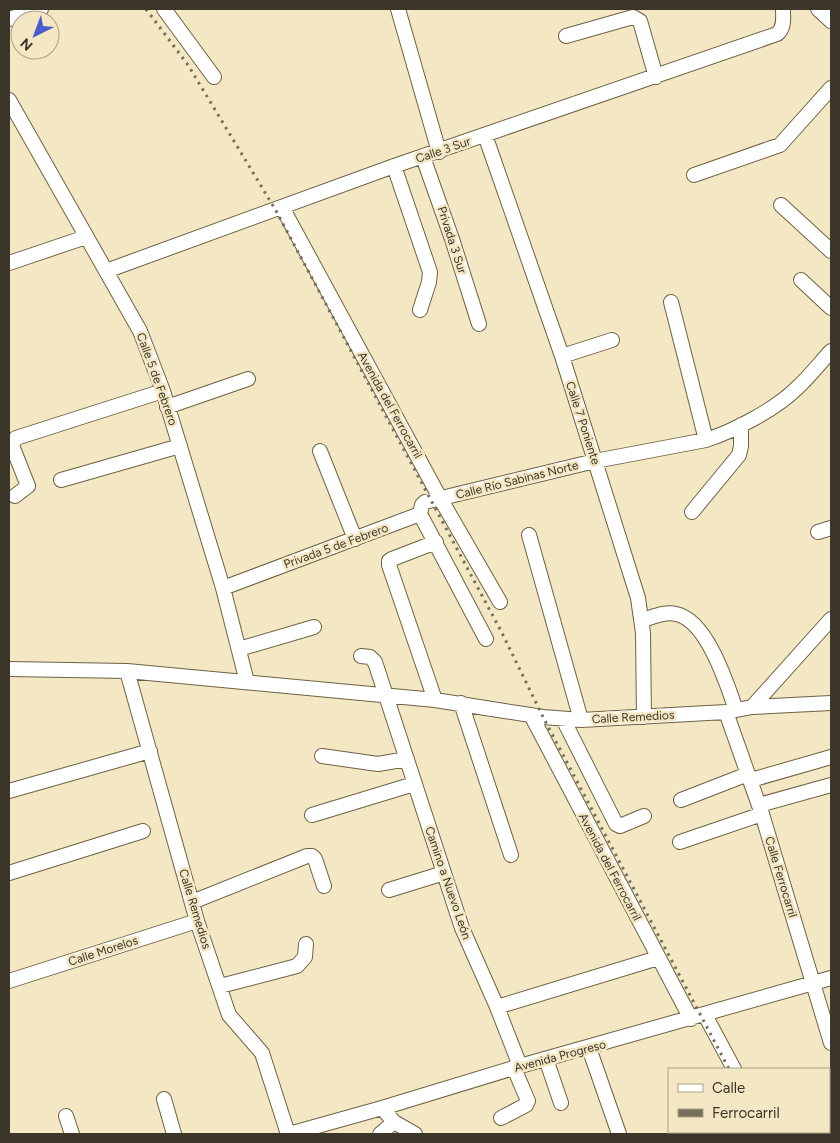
<svg xmlns="http://www.w3.org/2000/svg" width="840" height="1143" viewBox="0 0 840 1143" font-family="Figtree,sans-serif">
<style>
.lines{fill:none;stroke-linecap:round;stroke-linejoin:round}
.minor-casing{stroke:#6d6242;stroke-width:16}
.minor{stroke:#fff;stroke-width:14}
.rail{stroke:#766f5a;stroke-width:3;stroke-dasharray:2.5 5;stroke-linecap:butt}
.labels{text-anchor:middle;dominant-baseline:central;stroke-width:5;stroke-linejoin:round;paint-order:stroke}
.street-label{font-size:12px;fill:#3b3628;stroke:#f4e7c3}
</style>
<rect width="100%" height="100%" fill="#f4e7c3"/>
<g class="lines">
<g class="minor-casing">
<path id="minor" d="M164,9L214,77
M398,9L439,152
M818,9L831,21
M9,19L41,9
M566,36L633,17L640,21L656,77
M9,100L140,331L163,391L223,588L247,682
M485,135L562,356L638,598L643,633L644,717
M423,157L452,239L479,324
M394,166L430,272L429,282L420,310
M694,175L780,145L831,88
M781,205L831,251
M282,207L440,498L500,602
M9,263L86,237
M106,271L394,166L777,34C785,28 783,17 783,9
M801,280L831,308
M671,302L706,440
M562,356L612,340
M167,407L248,379
M320,451L355,539
M61,480L180,446
M15,496L28,486L13,448L12,444L16,438L163,391
M692,512L739,455L741,446V425
M420,514L486,639
M818,532L831,528
M529,535L581,720
M223,588L420,514L422,505L425,502L595,461L706,440C734,431 776,409 797,388C809,377 820,363 831,351
M642,620C653,617 665,611 676,614C707,620 727,684 736,710
M239,649L314,627
M361,656L370,657L375,662L462,928L497,1007L520,1066
M9,669L127,671L435,700L543,717L581,720L726,712L752,707L831,703
M127,671L197,921L229,1015L262,1053L288,1134
M435,700L389,565V561L392,559L436,542
M461,703L511,855
M752,707L831,619
M726,712L762,814L831,1043
M531,715L691,1019
M563,719L616,824L620,826L644,816
M322,756L378,764L407,759
M751,780L831,757
M9,791L150,751
M681,800L748,774
M759,805L831,785
M312,815L414,784
M680,842L762,814
M9,873L143,831
M389,890L444,873
M192,902L307,856H312L315,859L324,886
M9,981L197,921
M220,986L297,966L305,957L306,944
M497,1007L658,958
M705,1015L734,1069
M589,1048L619,1134
M546,1059L561,1103
M164,1099L174,1134
M382,1108L394,1122L415,1134
M66,1116L72,1134
M501,1118L526,1105L528,1101L514,1068
M767,1132L768,1134
M289,1134L382,1108L520,1066L831,978
M380,1134L394,1122"/>
</g>
<use href="#minor" class="minor"/>
<path class="rail" d="M146,9L188,65L275,209L501,631L543,717L729,1069
M761,1132L763,1134"/>
</g>
<g class="labels">
<g class="street-label">
<text transform="translate(443 150) rotate(-19)">Calle 3 Sur</text>
<text transform="translate(452 240) rotate(72)">Privada 3 Sur</text>
<text transform="translate(157 379) rotate(70)">Calle 5 de Febrero</text>
<text transform="translate(390 405) rotate(61)">Avenida del Ferrocarril</text>
<text transform="translate(583 423) rotate(72)">Calle 7 Poniente</text>
<text transform="translate(517 480) rotate(-14)">Calle Río Sabinas Norte</text>
<text transform="translate(336 546) rotate(-20)">Privada 5 de Febrero</text>
<text transform="translate(633 717) rotate(-3)">Calle Remedios</text>
<text transform="translate(610 867) rotate(62)">Avenida del Ferrocarril</text>
<text transform="translate(781 877) rotate(73)">Calle Ferrocarril</text>
<text transform="translate(448 883) rotate(71)">Camino a Nuevo León</text>
<text transform="translate(195 909) rotate(73)">Calle Remedios</text>
<text transform="translate(103 951) rotate(-18)">Calle Morelos</text>
<text transform="translate(560 1056) rotate(-15)">Avenida Progreso</text>
</g>
</g>
<rect width="840" height="1143" fill="none" stroke="#3b3628" stroke-width="20"/>
<rect x="668" y="1068" width="162" height="65" fill="#f4e7c3" stroke="#aaa085"/>
<rect x="678" y="1084" width="25" height="8" fill="#ffffff" stroke="#aaa085"/>
<text x="712" y="1093" font-size="15" fill="#3b3628">Calle</text>
<rect x="678" y="1109" width="25" height="8" fill="#766f5a" stroke="#aaa085"/>
<text x="712" y="1118" font-size="15" fill="#3b3628">Ferrocarril</text>
<g transform="translate(35 35) rotate(222)"><circle r="24" fill="#f4e7c3" stroke="#aaa085"/>
<path d="M0-4L9 19L0 12L-9 19Z" fill="#485cd0"/>
<text y="-8" font-size="14" font-weight="bold" text-anchor="middle" fill="#3b3628">N</text>
</g>
</svg>
